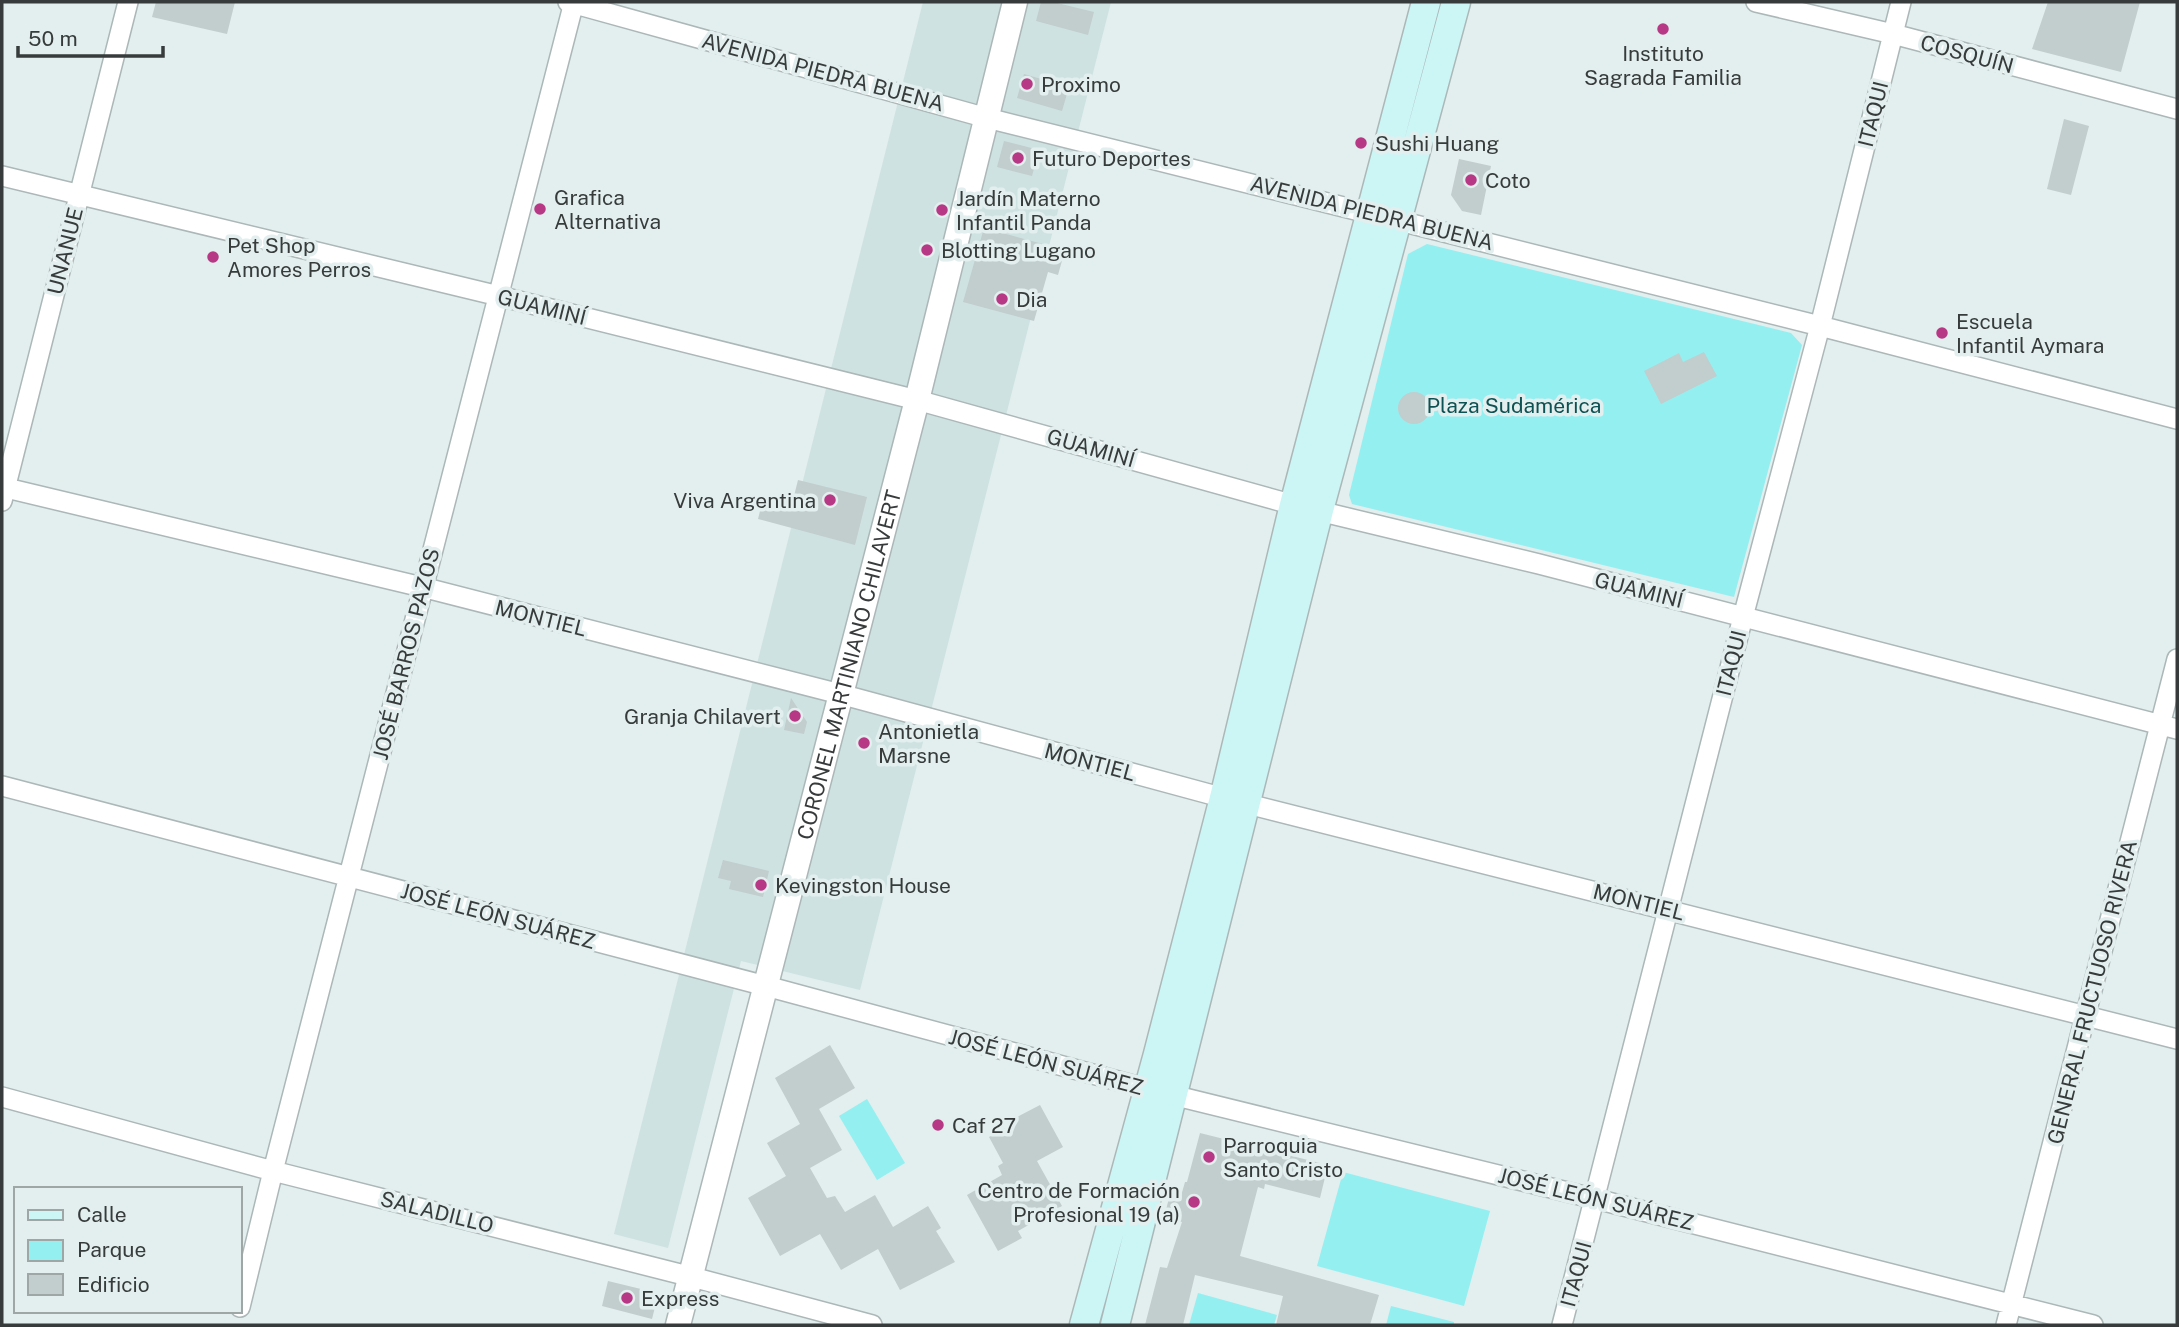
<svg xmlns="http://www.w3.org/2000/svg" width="2179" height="1327" viewBox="0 0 2179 1327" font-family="'Public Sans',sans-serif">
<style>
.built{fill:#cee2e2}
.green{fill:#94eff1}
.building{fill:#c2cdcd}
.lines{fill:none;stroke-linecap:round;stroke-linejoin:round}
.minor-casing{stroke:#acb7b7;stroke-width:22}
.tertiary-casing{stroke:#acb7b7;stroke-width:27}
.secondary-casing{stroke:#acb7b7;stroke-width:31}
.minor{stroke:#fff;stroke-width:19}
.tertiary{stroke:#fff;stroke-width:24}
.secondary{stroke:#ccf5f6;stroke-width:28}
.poi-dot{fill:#b73885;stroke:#e3eeee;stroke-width:2.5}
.labels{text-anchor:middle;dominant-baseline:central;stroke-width:7;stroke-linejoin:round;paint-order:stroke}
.poi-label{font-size:21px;fill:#373b3b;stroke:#e3eeee;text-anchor:start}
.street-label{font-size:21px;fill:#373b3b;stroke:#e3eeee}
.park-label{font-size:21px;fill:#0e5152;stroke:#e3eeee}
</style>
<rect width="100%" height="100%" fill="#e3eeee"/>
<path class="built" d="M923,2H1111L860,990L741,961L668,1248L614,1234Z"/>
<path class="green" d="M1427,244L1791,333L1802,345L1734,597L1352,504L1349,495L1408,254Z
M867,1099L905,1163L877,1180L839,1116Z
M1343,1172L1490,1211L1464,1306L1317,1266Z
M1198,1293L1277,1315L1274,1325H1189Z
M1391,1306L1454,1322V1325H1386Z"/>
<path class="building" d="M156,2H235L227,34L152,17Z
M1041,2H1053L1094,12L1088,35L1036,21Z
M2048,2H2140L2121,72L2032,49Z
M1024,74L1069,87L1062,111L1017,98Z
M2064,119L2089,126L2071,195L2047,189Z
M1004,141L1039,150L1032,176L997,167Z
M1459,159L1491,166L1481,215L1462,211L1451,195Z
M984,228L1065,250L1058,275L1048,272L1034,321L963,302Z
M1704,352L1717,376L1661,404L1644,371L1679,353L1683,362Z
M1398 408a16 16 0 1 1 32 0a16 16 0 1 1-32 0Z
M798,480L867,497L855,545L758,519L764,495L792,504Z
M791,698L807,722L804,734L784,730Z
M723,860L769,871L763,897L729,889L731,881L718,878Z
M830,1045L855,1088L819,1109L842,1150L810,1168L827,1198L835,1196L845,1212L875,1195L893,1227L928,1206L941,1228L936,1231L955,1262L900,1290L878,1249L841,1270L820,1234L780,1256L748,1198L786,1176L767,1143L800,1124L775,1078Z
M1040,1105L1063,1147L1037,1161L1062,1206L1018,1231L1022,1238L998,1251L967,1195L1002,1175L998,1166L1003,1163L989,1137L1018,1121L1017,1117Z
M1200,1133L1328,1165L1320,1198L1265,1184L1264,1189L1258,1187L1240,1256L1379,1295L1370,1325H1276L1283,1296L1195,1275L1183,1325H1145L1160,1267L1167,1268L1182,1222L1164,1218L1170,1194L1181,1196L1185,1182H1187Z
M608,1281L645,1290L655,1307L652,1319L602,1306Z"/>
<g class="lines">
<g class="minor-casing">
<path id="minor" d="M568,2L987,118L1820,326L2177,419
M1756,2L1893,34L2177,109
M2,176L499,296L917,400L1294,505L1539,564L2177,729
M2,487L422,587L840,694L1224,798L2177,1039
M2,501L128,2
M2,786L766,986L1148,1089L1596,1199L2093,1325
M2,1097L273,1171L692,1277L872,1325
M240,1307L273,1171L574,2
M1562,1325L1743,617L1820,326L1901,2
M2006,1325L2177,659"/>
</g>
<g class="tertiary-casing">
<g id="tertiary">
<path id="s1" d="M678,1325L917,400L1015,2"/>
</g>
</g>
<g class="secondary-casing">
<path id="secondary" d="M1084,1325L1158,1054L1224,798L1294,505L1426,2
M1115,1325L1319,510L1456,2"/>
</g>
<use href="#minor" class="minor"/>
<use href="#tertiary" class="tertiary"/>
<use href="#secondary" class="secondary"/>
</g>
<g class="poi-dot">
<circle cx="1663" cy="29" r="7"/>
<circle cx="1027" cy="84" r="7"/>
<circle cx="1361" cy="143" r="7"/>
<circle cx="1018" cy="158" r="7"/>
<circle cx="1471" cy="180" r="7"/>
<circle cx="540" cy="209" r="7"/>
<circle cx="942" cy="210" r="7"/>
<circle cx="927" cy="250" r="7"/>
<circle cx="213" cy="257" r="7"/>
<circle cx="1002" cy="299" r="7"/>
<circle cx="1942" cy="333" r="7"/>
<circle cx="830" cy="500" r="7"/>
<circle cx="795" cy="716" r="7"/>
<circle cx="864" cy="743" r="7"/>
<circle cx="761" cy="885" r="7"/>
<circle cx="938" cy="1125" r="7"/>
<circle cx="1209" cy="1157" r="7"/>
<circle cx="1194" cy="1202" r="7"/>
<circle cx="627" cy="1298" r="7"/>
</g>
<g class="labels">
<g class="poi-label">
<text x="1663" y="53" text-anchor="middle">Instituto<tspan x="1663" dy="24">Sagrada Familia</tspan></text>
<text x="1041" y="84">Proximo</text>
<text x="1375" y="143">Sushi Huang</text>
<text x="1032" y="158">Futuro Deportes</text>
<text x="1485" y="180">Coto</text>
<text x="554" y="197">Grafica<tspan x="554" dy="24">Alternativa</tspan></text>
<text x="956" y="198">Jardín Materno<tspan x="956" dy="24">Infantil Panda</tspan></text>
<text x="227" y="245">Pet Shop<tspan x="227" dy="24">Amores Perros</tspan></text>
<text x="941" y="250">Blotting Lugano</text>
<text x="1016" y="299">Dia</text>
<text x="1956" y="321">Escuela<tspan x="1956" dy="24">Infantil Aymara</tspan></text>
<text x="816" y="500" text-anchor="end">Viva Argentina</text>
<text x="781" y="716" text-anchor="end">Granja Chilavert</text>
<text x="878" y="731">Antonietla<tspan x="878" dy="24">Marsne</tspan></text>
<text x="775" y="885">Kevingston House</text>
<text x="952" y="1125">Caf 27</text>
<text x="1223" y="1145">Parroquia<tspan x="1223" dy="24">Santo Cristo</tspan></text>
<text x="1180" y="1190" text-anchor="end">Centro de Formación<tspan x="1180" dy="24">Profesional 19 (a)</tspan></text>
<text x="641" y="1298">Express</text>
</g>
<g class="street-label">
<text transform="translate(1967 54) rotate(15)">COSQUÍN</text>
<text transform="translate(823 72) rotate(15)">AVENIDA PIEDRA BUENA</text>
<text transform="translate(1873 114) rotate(-76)">ITAQUI</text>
<text transform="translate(1372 213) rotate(14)">AVENIDA PIEDRA BUENA</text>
<text transform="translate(65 251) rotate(-76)">UNANUE</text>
<text transform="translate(542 307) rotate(14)">GUAMINÍ</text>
<text transform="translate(1091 448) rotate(16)">GUAMINÍ</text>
<text transform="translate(1639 590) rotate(14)">GUAMINÍ</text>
<text transform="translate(541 618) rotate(14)">MONTIEL</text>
<text transform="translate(406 654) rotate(-76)">JOSÉ BARROS PAZOS</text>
<text transform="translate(1731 663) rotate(-76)">ITAQUI</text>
<text stroke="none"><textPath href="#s1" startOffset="682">CORONEL MARTINIANO CHILAVERT</textPath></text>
<text transform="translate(1090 762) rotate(15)">MONTIEL</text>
<text transform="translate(1639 902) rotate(14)">MONTIEL</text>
<text transform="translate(498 916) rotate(15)">JOSÉ LEÓN SUÁREZ</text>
<text transform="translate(2092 992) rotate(-76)">GENERAL FRUCTUOSO RIVERA</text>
<text transform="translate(1046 1062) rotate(15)">JOSÉ LEÓN SUÁREZ</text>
<text transform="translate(1596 1199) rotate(14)">JOSÉ LEÓN SUÁREZ</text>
<text transform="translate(437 1212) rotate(14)">SALADILLO</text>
<text transform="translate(1576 1274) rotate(-75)">ITAQUI</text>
</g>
<g class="park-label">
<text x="1514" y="405">Plaza Sudamérica</text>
</g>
</g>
<rect width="2179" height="1327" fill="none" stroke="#373b3b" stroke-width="7"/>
<rect x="14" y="1187" width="228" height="126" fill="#e3eeee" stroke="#9ea6a6" stroke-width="2"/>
<rect x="28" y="1210" width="35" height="10" fill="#ccf5f6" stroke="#9ea6a6" stroke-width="2"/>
<text x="77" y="1222" font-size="21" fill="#373b3b">Calle</text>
<rect x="28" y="1240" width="35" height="21" fill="#94eff1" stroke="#9ea6a6" stroke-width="2"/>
<text x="77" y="1257" font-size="21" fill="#373b3b">Parque</text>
<rect x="28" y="1274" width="35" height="21" fill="#c2cdcd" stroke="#9ea6a6" stroke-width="2"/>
<text x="77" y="1292" font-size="21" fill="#373b3b">Edificio</text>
<path d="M18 46v10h145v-10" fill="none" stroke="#373b3b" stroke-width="3.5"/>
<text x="28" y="46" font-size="21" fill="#373b3b" stroke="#e3eeee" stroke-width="5" paint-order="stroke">50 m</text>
</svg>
